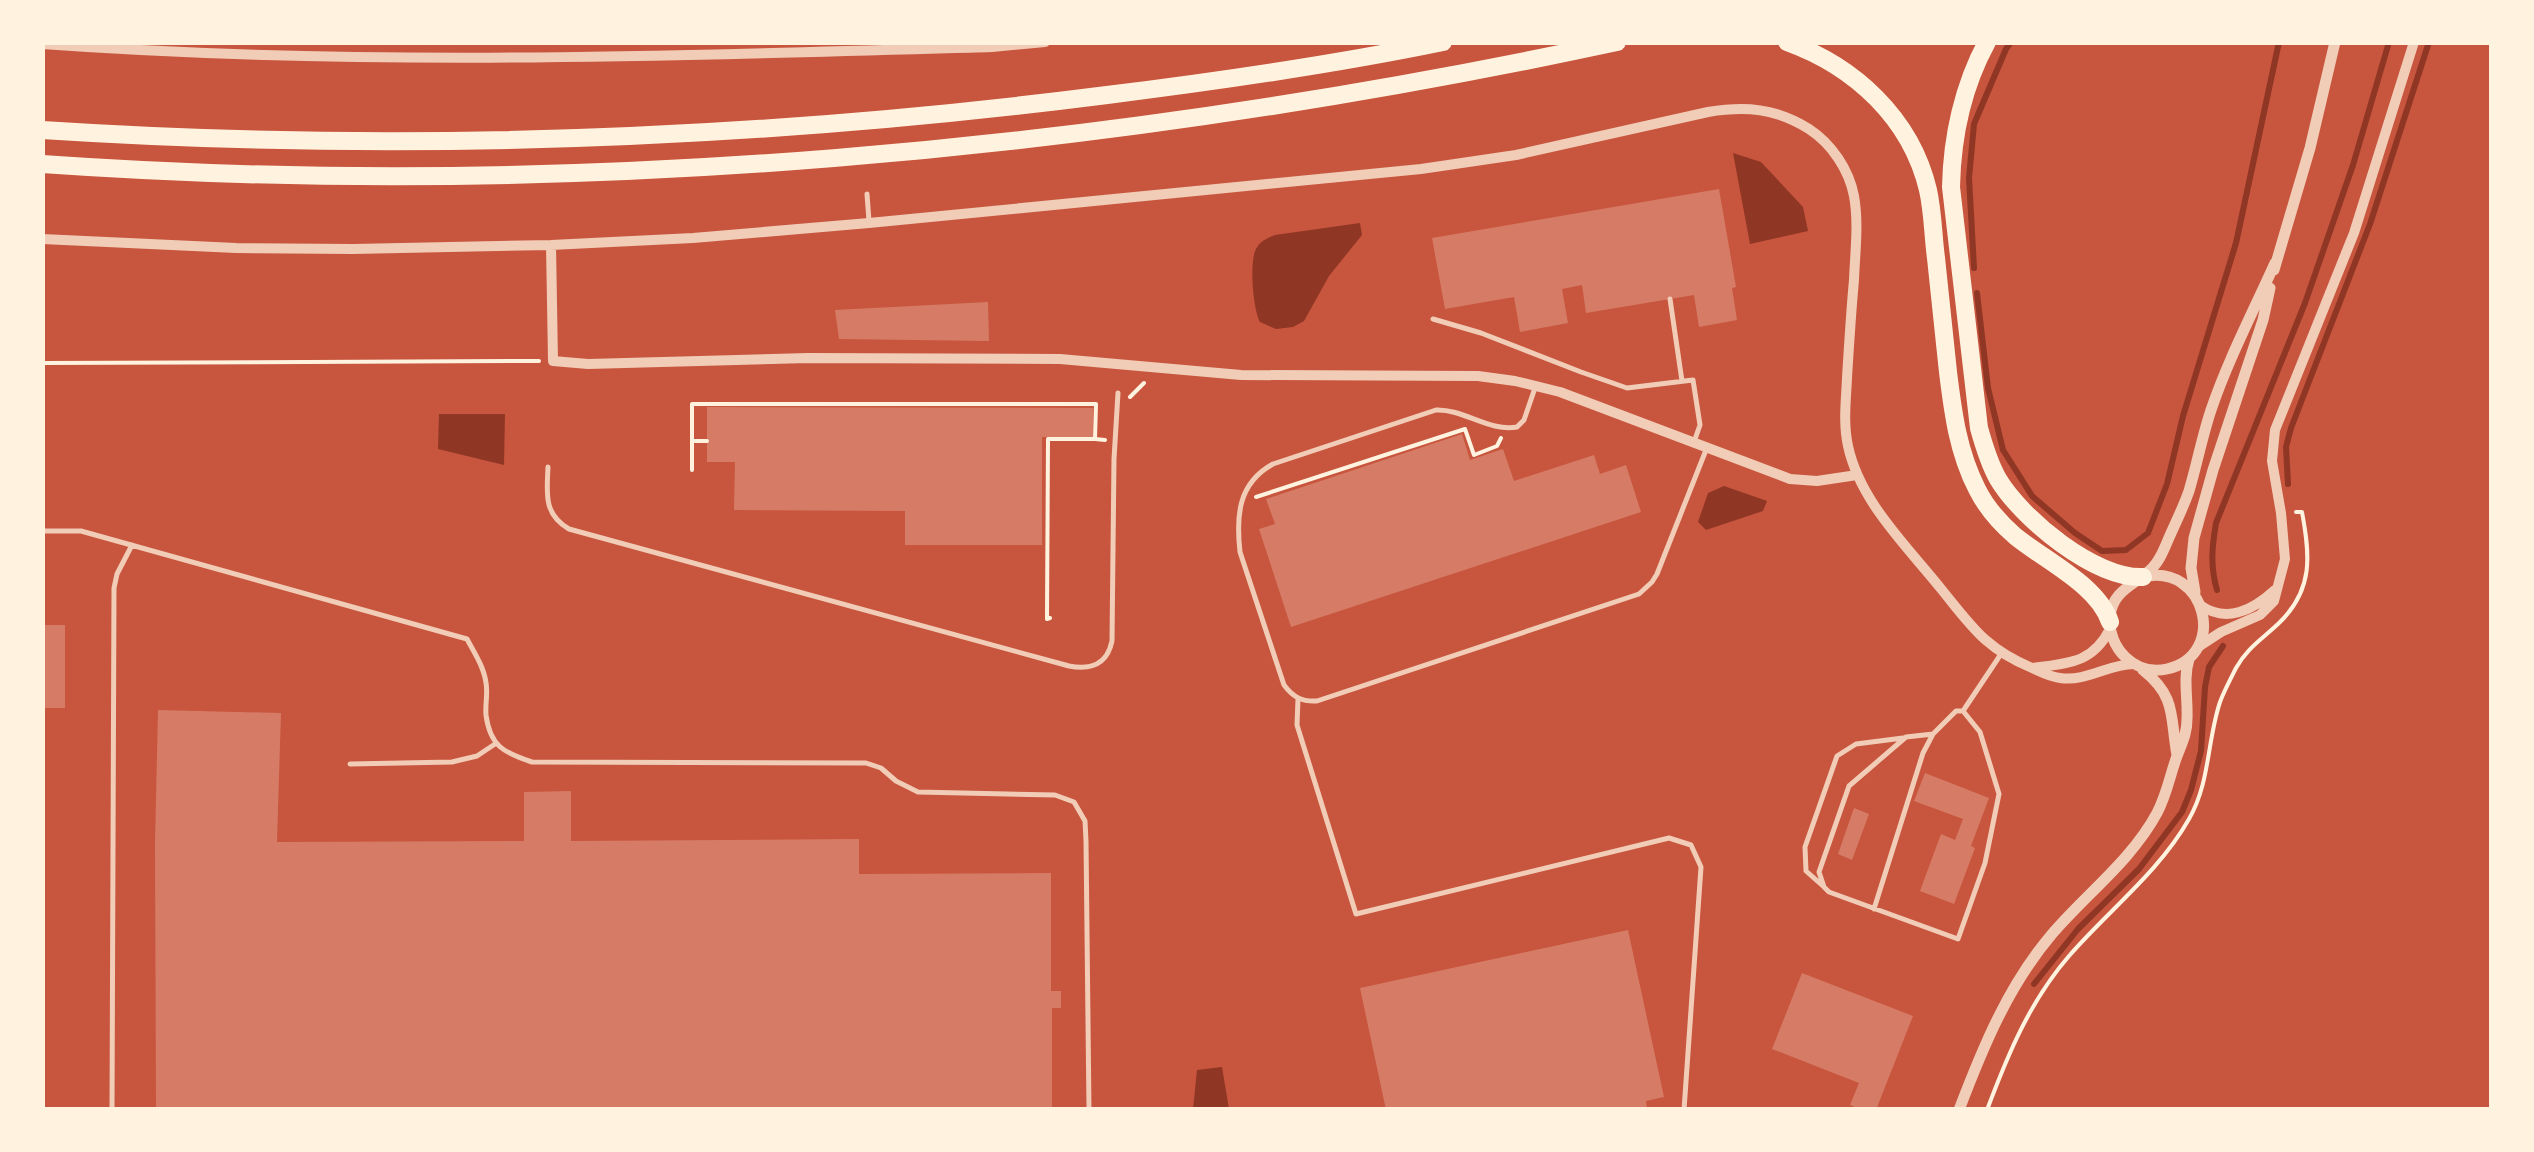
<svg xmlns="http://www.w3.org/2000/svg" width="2534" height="1152" viewBox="0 0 2534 1152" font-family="Mulish,sans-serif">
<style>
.water{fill:#8f3625}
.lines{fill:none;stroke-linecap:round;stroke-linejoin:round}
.stream{stroke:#8f3625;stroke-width:6}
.building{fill:#d67c66}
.path{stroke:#fff3e0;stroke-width:4}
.service{stroke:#f1ccb7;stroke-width:5}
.minor{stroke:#f1ccb7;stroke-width:10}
.tertiary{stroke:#f1ccb7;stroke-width:11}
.motorway{stroke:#fff3e0;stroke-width:18}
</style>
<rect width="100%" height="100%" fill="#c8553d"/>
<path class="water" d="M1733,153L1761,162L1803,207L1808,231L1750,244Z
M1360,223L1362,235L1329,276L1304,321L1293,327L1276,329L1260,322C1253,309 1249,262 1256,249C1260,241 1267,238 1275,235Z
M439,414H505L504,465L438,449Z
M1724,486L1767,501L1763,511L1706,530L1698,522L1708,493Z
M1222,1067L1229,1109H1193L1197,1070Z"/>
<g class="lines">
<path class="stream" d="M1974,268L1969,178L1974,124L2006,49L2011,42
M1977,293L1988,388L2003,450L2032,496L2075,533L2102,551L2126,550L2148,533L2167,484L2183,416L2236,243L2279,42
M2288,484L2286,447L2291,428L2370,224L2429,42
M2217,590C2210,566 2212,547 2216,523L2305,303L2353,165L2389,42
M2034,984L2078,929L2139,869L2182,812L2191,790L2201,751L2205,687L2209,667L2223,646"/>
</g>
<path class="building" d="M1719,189L1736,287L1732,288L1737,320L1699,327L1694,295L1586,313L1582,285L1562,289L1568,323L1520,332L1514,297L1445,309L1432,238Z
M988,302L989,341L839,339L835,310Z
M707,407L1093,408V437H1042V545H905V511L734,510L735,462H707Z
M1462,434L1470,460L1503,449L1514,481L1594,455L1600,474L1626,465L1641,512L1291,627L1259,529L1275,524L1266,499Z
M42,625H65V708H42Z
M158,710L281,713L277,842L524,841V792L571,791V841L859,839V874L1051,873V991H1061V1008H1052V1110H156L155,843Z
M1925,773L1989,798L1971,846L1975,848L1954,904L1920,891L1941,834L1955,840L1963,819L1914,801Z
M1854,808L1869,814L1852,860L1838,854Z
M1628,930L1664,1097L1646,1101L1647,1110H1386L1360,988Z
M1802,973L1913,1016L1876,1110H1862L1850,1105L1859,1083L1772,1049Z"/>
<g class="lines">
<path class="path" d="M42,363L539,361
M1130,397L1144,383
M692,441H707
M692,470V404H1096L1095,439L1105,440
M1256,497L1465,429L1474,455L1497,446L1501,438
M1050,618L1047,619L1048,439H1095
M1987,1110C2008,1054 2030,1001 2069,956C2109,910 2159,872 2189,819C2210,783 2207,741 2220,702C2224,691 2231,678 2236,668C2247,648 2262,639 2278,624C2314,590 2310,555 2302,512H2296"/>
<path class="service" d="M867,194L869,221
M1670,299L1682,381
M1433,319L1481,333L1581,372L1627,388L1693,380L1700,425L1694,442
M1536,385L1524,420L1517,427C1489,432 1464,409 1436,410L1273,464C1238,483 1236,516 1240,552L1284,685C1293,697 1302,702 1317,701L1639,594L1652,582L1657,574L1706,450
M548,467C547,493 543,514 569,529L1069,666C1091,670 1107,665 1112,641L1114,459L1118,393
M42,531H81L467,639C474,652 484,667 486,683C488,693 485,704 486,715C490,746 504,753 532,762L866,763L881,768L896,781L918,792L1055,795L1074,802L1085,821L1086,841L1089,1110
M1298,699L1297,725L1356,914L1669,838L1691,845L1701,867L1684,1110
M1963,711L2001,654
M350,764L452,762L477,756L495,744
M1823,886L1806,871L1805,847L1837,756L1856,744L1903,738
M1874,909L1923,753L1933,734L1956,711H1963L1980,732L1999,794L1985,863L1958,939L1829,892L1824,887L1819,872L1849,786L1906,737L1933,734
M112,1110L114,588L117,574L132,545"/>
<path class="minor" d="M42,44C359,67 675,56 992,47L1045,42
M42,239L236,248L353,249L551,245L693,238L869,223L1421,169L1516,155L1708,112C1745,106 1776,108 1809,129C1832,144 1849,170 1854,196C1859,224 1855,252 1854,280C1851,312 1849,345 1847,378C1846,401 1843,423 1848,446C1860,502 1907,546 1942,590C1972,627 1986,649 2032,668C2041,672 2050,677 2060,678C2087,682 2108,664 2134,664
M551,245L553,361L588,364L808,358L1060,359L1241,375L1478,376L1515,381L1560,392L1790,479L1817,481L1857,475
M2200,605C2227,624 2253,610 2275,590
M2198,647L2221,632L2260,615L2274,601L2285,559L2281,513L2272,461L2275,430L2354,233L2414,42
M2033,668C2068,663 2092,664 2110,629"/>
<path class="tertiary" d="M2274,270L2310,148L2335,42
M2143,577C2206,562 2229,655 2167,669C2135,676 2107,648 2110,616C2113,591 2132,586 2148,572C2158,564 2163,552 2168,540C2175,524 2183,508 2189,491C2197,464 2202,437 2211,410C2228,360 2253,312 2275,263
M2195,592L2191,568L2194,538L2213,470L2263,320L2270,288
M2143,670C2177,697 2170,717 2177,755
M1959,1110C1983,1047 2008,986 2052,934C2086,894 2131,861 2157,813C2167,794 2170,775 2177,756C2182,743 2187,734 2187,719C2188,699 2183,678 2189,659"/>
<path class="motorway" d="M1787,42C1854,66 1911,118 1928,190C1933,212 1933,236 1936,258C1940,296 1944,334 1948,372C1953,413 1958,452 1977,489C1986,507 2000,523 2015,536C2044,560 2098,585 2110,622
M1987,42C1963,86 1952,138 1951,187L1979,428C1984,446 1989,463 1998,479C2022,519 2095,579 2143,577
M42,130C397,153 755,140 1107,95C1219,81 1332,65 1443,42
M42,164C566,201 1104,152 1617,42"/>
</g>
<rect width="2534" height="1152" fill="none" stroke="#fff3e0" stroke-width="90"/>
</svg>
